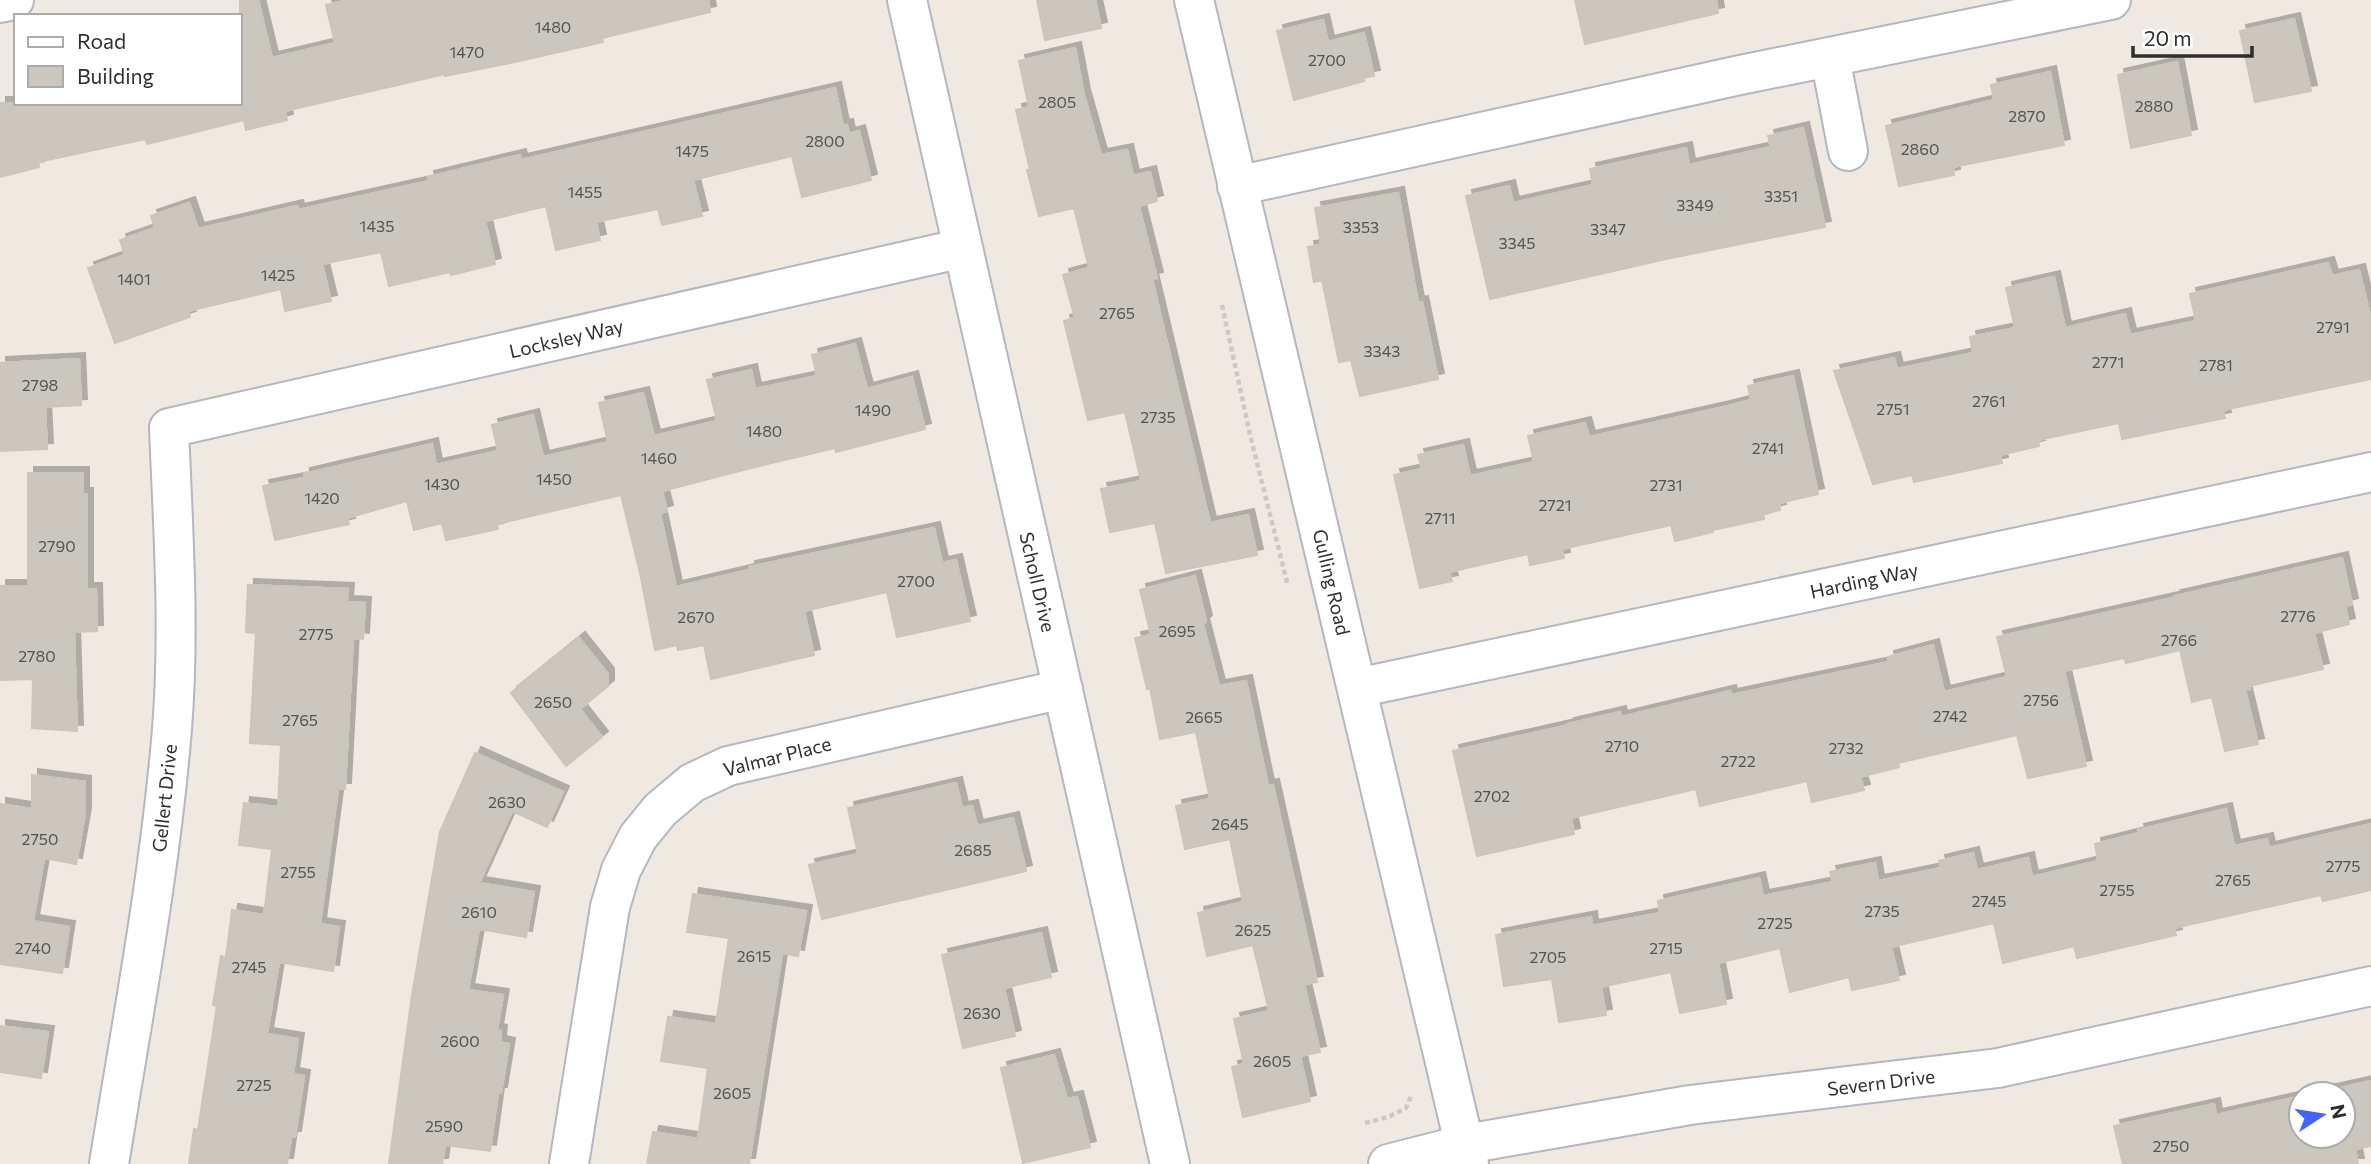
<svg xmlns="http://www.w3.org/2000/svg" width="2371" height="1164" viewBox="0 0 2371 1164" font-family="Commissioner,sans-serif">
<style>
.building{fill:#cbc7bf;stroke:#cbc5ba;stroke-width:2;filter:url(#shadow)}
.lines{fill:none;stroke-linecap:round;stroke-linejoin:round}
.minor-casing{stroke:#b4b7c1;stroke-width:42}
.path{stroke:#c9c9c9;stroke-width:4.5;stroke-dasharray:5 3.5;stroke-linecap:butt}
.minor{stroke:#fff;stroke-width:38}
.labels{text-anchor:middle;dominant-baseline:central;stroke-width:5;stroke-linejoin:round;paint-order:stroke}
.number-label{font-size:16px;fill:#555452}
.street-label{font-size:19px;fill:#2e2e2e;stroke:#fff}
</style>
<defs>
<filter id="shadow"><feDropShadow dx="6" dy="-6" stdDeviation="0" flood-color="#0004"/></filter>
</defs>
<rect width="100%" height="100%" fill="#efe9e1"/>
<path class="building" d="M240,0H258L272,58L335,43L326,5L349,0H708L710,12L602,38L603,42L515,62L445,76V74L285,111L287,120L246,130L244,120L147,144L146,139L38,162L39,167L0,177V103H240Z
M1037,0H1095L1101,28L1045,40Z
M1575,0H1716L1718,13L1585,44Z
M2294,19L2311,91L2255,102L2240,31Z
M1323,20L1328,42L1364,33L1374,76L1363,78L1364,81L1294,100L1277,31Z
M1075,48L1084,95L1101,155L1127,150L1133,176L1150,172L1157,201L1139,206L1157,278L1152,279L1210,523L1248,515L1257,555L1166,573L1155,523L1110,532L1101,489L1141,481L1125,412L1088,420L1064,321L1075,318L1063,275L1089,268L1074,208L1039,216L1027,170H1030L1016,110L1029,107L1019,61Z
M2177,62L2191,135L2131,148L2118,75Z
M2050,72L2064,145L1953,167L1954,175L1899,186L1886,126L1994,100L1991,85Z
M835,88L843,126L847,125L849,134L859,131L871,180L802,197L792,156L693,180L702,216L662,225L658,209L596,222L600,240L556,250L546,206L485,221L495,264L451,275L450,272L389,286L381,252L322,264L331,301L285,311L281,289L188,311L190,317L115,343L88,268L125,255L120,240L155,228L151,216L189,203L198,229L297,206L298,210L429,181L428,177L520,155L521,160Z
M1803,128L1825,227L1666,259L1490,299L1466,196L1509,186L1513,203L1593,185L1590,169L1686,148L1689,165L1771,147L1768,136Z
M1398,193L1418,303L1422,302L1438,379L1360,396L1351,360L1339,362L1322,280L1314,282L1308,247L1321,245L1315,208Z
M2328,263L2332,276L2359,270L2371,319V379L2223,410L2225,418L2122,439L2119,423L2038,440L2039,446L2000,455L2002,463L1914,482L1912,475L1873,484L1834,371L1894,358L1897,369L1973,353L1970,337L2015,328L2006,288L2054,277L2065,328L2125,314L2130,335L2196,321L2190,294Z
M855,344L867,389L912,377L925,429L836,452L835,448L759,466L662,491L667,511L660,513L676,587L749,570V567L934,528L942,563L956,560L970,621L897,637L887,592L804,611L814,655L711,679L704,645L678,650L677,645L655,650L640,573L621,495L497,524L498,529L446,540L442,523L414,530L407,501L347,518L349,524L275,540L263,486L304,478V474L432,444L436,465L498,451L492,425L533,415L543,457L608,442L599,403L643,393L654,436L717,421L707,380L751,370L755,389L817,376L812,355Z
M79,359L81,405L45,407L47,449L0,451V363Z
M1793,376L1818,494L1779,503L1780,510L1763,514L1764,519L1713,530V532L1675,541L1671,525L1562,549L1564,558L1530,565L1528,554L1449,572L1452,581L1420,588L1394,475L1422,469L1418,455L1463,445L1470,476L1534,462L1528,436L1585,423L1589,437L1724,407L1751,400L1748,386Z
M28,473H83V494H87V589H96L97,631L74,632L77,731L32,728L33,679L0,680V586H28Z
M2342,558L2352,604L2345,606L2349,624L2314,633L2323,669L2249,686L2250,689L2245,690L2258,744L2225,751L2212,697L2192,702L2180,650L2126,663L2124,658L2064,671L2086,766L2028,778L2017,735L1898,763L1899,767L1860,777L1864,790L1812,802L1807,781L1700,806L1696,789L1571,818L1574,834L1477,856L1453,751L1569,725L1568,724L1620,712L1621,717L1730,691L1731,695L1889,662L1888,657L1933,645L1944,692L2007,677L1997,637L2177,597L2175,596Z
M1195,576L1206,621L1203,624L1219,686L1246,681L1268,786L1273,785L1317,982L1304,984L1320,1052L1300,1056L1310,1101L1243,1117L1232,1067L1244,1064L1234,1019L1269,1011L1253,945L1207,956L1198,913L1243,902L1230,839L1185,849L1176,806L1210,799L1196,732L1160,739L1150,688L1147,689L1135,638L1151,635L1140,590Z
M248,585L348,589L347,602L365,603L363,639L353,638L345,789H338L320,924L339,927L333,971L279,962L267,1034L298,1039L293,1074L304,1076L295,1137H291L287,1164H189L194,1129L198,1130L217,1006L213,1005L221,956L226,958L232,910L264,915L272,849L239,845L244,803L278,807L281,745L250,743L256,633L246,632Z
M579,638L608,674V686L580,709L602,737L566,766L511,693Z
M475,753L563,792L547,827L512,811L479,883L534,892L526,937L479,929L468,990L503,995L497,1030L501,1031L500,1042L509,1044L501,1093H498L490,1151L445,1145L442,1164H389L412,995L440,832Z
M32,775L85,782V814L76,864L44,858L33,921L69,927L62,973L0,964V804L32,809Z
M956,783L962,808L972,806L977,826L1013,818L1026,871L822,919L809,865L858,854L848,808Z
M2226,809L2234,846L2267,839L2269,848L2371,824V890L2323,901L2321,895L2174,928L2176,935L2077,958L2074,946L2003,963L1994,923L1891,947L1899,980L1852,990L1849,977L1790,992L1780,948L1718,963L1726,1004L1680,1013L1671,972L1601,987L1606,1015L1559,1022L1552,979L1504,986L1496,935L1591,917L1592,926L1660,913L1658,901L1759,878L1763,896L1833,882L1830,872L1875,863L1878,881L1941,868L1939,861L1973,853L1977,870L2028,858L2032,877L2098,861L2095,844L2139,833L2138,830Z
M693,894L806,911L798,956L782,953L749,1164H647L653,1132L698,1139L708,1068L661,1061L668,1017L716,1024L729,938L687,932Z
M1041,933L1051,977L1004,988L1015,1036L963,1048L942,955Z
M0,1026L48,1032L41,1078L0,1072Z
M1054,1055L1067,1099L1077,1097L1090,1147L1023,1163L1001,1068Z
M2371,1081V1146L2355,1149L2358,1164H2123L2114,1126L2214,1104L2216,1115L2301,1096V1136H2343V1094H2312Z"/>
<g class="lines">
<g class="minor-casing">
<path id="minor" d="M907,0L1170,1164
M1194,0L1469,1164
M0,3L14,0
M1830,57L1848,151
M1237,186L1740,75L2111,0
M1357,688L2371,472
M109,1164C132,1020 160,875 172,729C180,629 173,528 169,428L963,248
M569,1164L610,907L621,870L638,837L660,810L692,783L728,766L1063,689
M1388,1164L1466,1144L1690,1105L1998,1068L2371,986"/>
</g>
<path class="path" d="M1222,305L1251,439L1288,586
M1365,1123L1388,1117L1406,1108L1411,1096"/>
<use href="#minor" class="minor"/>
</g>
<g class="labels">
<g class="number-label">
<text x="553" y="26">1480</text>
<text x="467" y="51">1470</text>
<text x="1327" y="59">2700</text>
<text x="1057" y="101">2805</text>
<text x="2154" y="105">2880</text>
<text x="2027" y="115">2870</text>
<text x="825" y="140">2800</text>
<text x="1920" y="148">2860</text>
<text x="692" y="150">1475</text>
<text x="585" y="191">1455</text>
<text x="1781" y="195">3351</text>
<text x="1695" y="204">3349</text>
<text x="377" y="225">1435</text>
<text x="1361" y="226">3353</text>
<text x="1608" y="228">3347</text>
<text x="1517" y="242">3345</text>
<text x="278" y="274">1425</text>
<text x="134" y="278">1401</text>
<text x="1117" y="312">2765</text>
<text x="2333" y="326">2791</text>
<text x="1382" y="350">3343</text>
<text x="2108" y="361">2771</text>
<text x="2216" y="364">2781</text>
<text x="40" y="384">2798</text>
<text x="1989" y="400">2761</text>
<text x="1893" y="408">2751</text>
<text x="873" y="409">1490</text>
<text x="1158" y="416">2735</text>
<text x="764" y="430">1480</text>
<text x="1768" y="447">2741</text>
<text x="659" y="457">1460</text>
<text x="554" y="478">1450</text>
<text x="442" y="483">1430</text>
<text x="1666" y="484">2731</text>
<text x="322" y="497">1420</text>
<text x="1555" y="504">2721</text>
<text x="1440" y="517">2711</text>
<text x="57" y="545">2790</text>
<text x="916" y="580">2700</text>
<text x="2298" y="615">2776</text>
<text x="696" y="616">2670</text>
<text x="1177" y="630">2695</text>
<text x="316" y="633">2775</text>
<text x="2179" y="639">2766</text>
<text x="37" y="655">2780</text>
<text x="2041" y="699">2756</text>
<text x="553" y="701">2650</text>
<text x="1950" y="715">2742</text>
<text x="1204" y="716">2665</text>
<text x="300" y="719">2765</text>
<text x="1622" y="745">2710</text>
<text x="1846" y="747">2732</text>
<text x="1738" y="760">2722</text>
<text x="1492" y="795">2702</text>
<text x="507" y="801">2630</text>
<text x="1230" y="823">2645</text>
<text x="40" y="838">2750</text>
<text x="973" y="849">2685</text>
<text x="2343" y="865">2775</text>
<text x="298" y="871">2755</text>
<text x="2233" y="879">2765</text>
<text x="2117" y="889">2755</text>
<text x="1989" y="900">2745</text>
<text x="1882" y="910">2735</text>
<text x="479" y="911">2610</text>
<text x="1775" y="922">2725</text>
<text x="1253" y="929">2625</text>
<text x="33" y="947">2740</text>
<text x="1666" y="947">2715</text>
<text x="754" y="955">2615</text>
<text x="1548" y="956">2705</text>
<text x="249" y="966">2745</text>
<text x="982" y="1012">2630</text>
<text x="460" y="1040">2600</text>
<text x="1272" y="1060">2605</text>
<text x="254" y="1084">2725</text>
<text x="732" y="1092">2605</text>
<text x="444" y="1125">2590</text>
<text x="2171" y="1145">2750</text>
</g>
<g class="street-label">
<text transform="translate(566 338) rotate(-13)">Locksley Way</text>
<text transform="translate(1864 580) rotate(-12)">Harding Way</text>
<text transform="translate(1038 582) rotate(77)">Scholl Drive</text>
<text transform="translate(1332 582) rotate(77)">Gulling Road</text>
<text transform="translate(777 756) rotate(-14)">Valmar Place</text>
<text transform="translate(164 798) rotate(-84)">Gellert Drive</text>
<text transform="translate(1881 1082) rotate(-7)">Severn Drive</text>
</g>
</g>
<rect x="14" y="14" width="228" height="91" fill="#ffffff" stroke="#ababab" stroke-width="2"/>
<rect x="28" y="37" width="35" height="10" fill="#ffffff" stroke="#ababab" stroke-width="2"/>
<text x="77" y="49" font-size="21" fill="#2e2e2e">Road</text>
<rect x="28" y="66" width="35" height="21" fill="#cbc7bf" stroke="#ababab" stroke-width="2"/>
<text x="77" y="84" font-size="21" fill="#2e2e2e">Building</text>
<g transform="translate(2322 1115) rotate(78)"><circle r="33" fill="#ffffff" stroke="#ababab" stroke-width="2"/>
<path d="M0-5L12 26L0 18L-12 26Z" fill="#4264fb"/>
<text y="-10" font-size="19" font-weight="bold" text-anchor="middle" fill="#2e2e2e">N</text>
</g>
<path d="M2133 46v10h119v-10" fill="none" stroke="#2e2e2e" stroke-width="3.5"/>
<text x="2144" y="46" font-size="21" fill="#2e2e2e" stroke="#ffffff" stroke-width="5" paint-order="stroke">20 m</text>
</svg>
